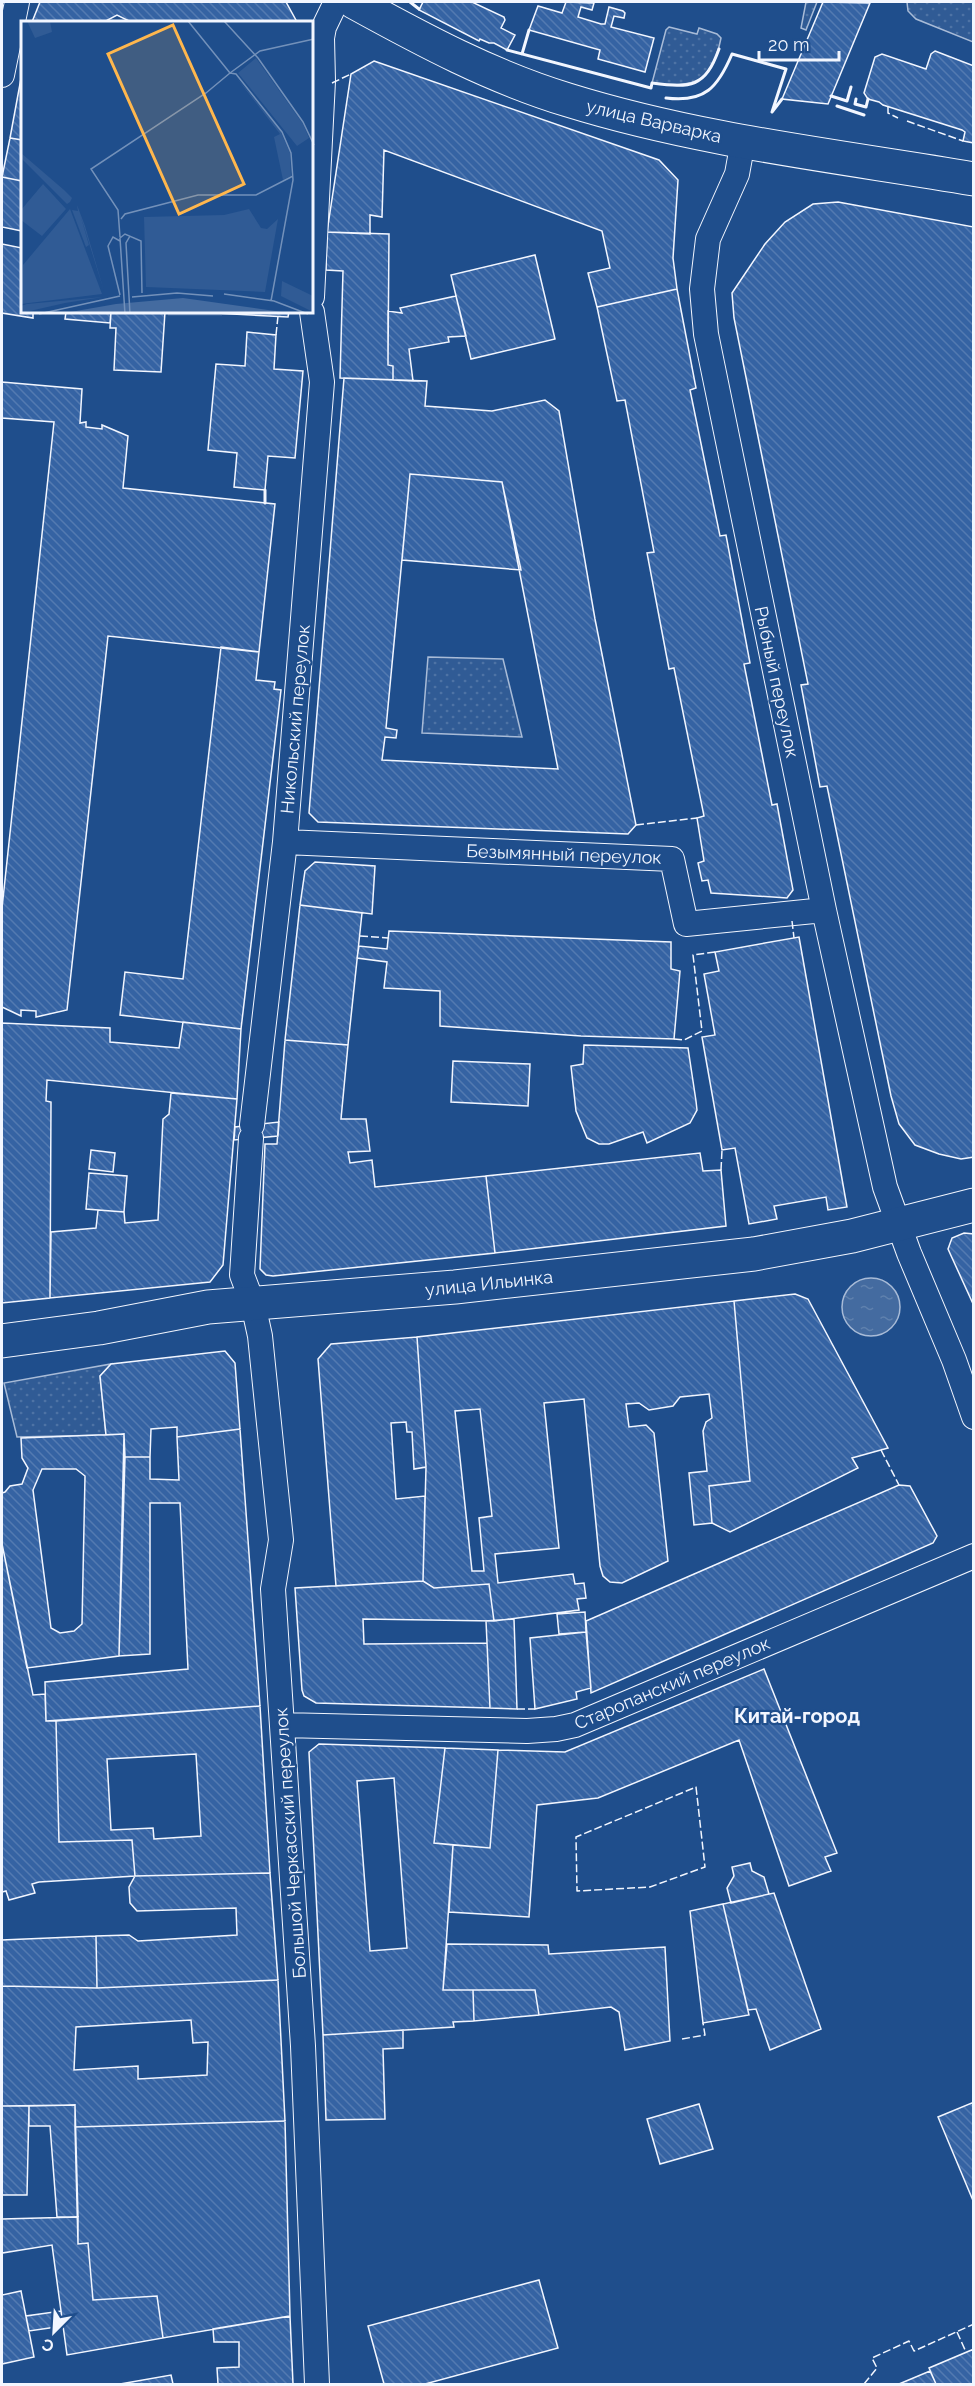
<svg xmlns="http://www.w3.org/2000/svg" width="975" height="2386" viewBox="0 0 975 2386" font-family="Raleway,sans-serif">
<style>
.grass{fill:url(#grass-dots);stroke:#a8bbd7;stroke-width:1.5}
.water{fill:url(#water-ripples);stroke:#a8bbd7;stroke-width:1.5}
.building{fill:url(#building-back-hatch);stroke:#f2f6ff;stroke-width:1.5;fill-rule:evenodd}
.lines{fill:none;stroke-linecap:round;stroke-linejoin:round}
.street-casing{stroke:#f2f6ff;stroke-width:26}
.secondary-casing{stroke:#f2f6ff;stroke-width:35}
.street{stroke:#1f4e8c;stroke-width:24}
.secondary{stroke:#1f4e8c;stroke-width:33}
.fence{stroke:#f2f6ff;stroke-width:1.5;stroke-dasharray:8 3;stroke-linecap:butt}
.wall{stroke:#f2f6ff;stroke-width:3}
.labels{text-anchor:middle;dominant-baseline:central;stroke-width:4.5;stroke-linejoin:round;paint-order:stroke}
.street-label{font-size:18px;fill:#f2f6ff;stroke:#1f4e8c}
.neighbourhood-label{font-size:20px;font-weight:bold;fill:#f2f6ff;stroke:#1f4e8c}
.inset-river{fill:none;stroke:#446ba0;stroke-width:3}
.inset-road{fill:none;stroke:#7391ba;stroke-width:1.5}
.view{fill:#ffb74d;fill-opacity:0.15;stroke:#ffb74d;stroke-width:3}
.inset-edge{fill:none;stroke:#f2f6ff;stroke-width:3}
</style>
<defs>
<pattern id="grass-dots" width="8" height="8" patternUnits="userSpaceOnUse" patternTransform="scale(1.5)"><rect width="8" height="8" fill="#305b95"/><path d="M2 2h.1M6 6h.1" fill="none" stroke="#4e73a5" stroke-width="1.8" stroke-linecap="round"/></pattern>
<pattern id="water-ripples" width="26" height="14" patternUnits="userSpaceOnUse" patternTransform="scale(1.5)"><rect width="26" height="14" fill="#446ba0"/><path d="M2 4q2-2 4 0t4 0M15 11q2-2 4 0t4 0" fill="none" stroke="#5f81ae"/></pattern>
<pattern id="building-back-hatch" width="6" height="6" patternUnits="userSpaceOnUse" patternTransform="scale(1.5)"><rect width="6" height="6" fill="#3563a3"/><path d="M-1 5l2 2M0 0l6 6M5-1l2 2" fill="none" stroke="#537ab1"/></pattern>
</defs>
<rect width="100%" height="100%" fill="#1f4e8c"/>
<path class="grass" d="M806,2H817L806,30L801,28Z
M907,2H973V42L916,19L908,11Z
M669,27L697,34L699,28L717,34L721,38C712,83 695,88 652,83L666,30Z
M428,657L503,659L522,737L422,733Z
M111,1364L100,1376L106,1435L17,1437L4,1383Z"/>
<path class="water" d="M842 1307a29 29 0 1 1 58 0a29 29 0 1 1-58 0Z"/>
<path class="building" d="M40,2H286L297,22H131L117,15L104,22H32Z
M423,2H472L504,17L505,20L501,28L515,35L507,50L494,43H489L480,39L479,41L419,10Z
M566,2L594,3L592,10L581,7L578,17L601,24H605L609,7L623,11L625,13L624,18L614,16L611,27L654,38L645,72L598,59L600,50L529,30L538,6L562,13Z
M823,2L870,3L828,104L782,99Z
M935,51L974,66V143L963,141L965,132L962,130L883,105L879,102L868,99L864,93L875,57L882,54L926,69L931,54Z
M374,61L659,160L678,180L673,258L677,289L597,307L588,273L610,268L602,231L384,150L382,217L370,215V234L327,232L351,74Z
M22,73V140L10,138Z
M10,138L22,140V181L2,177Z
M2,177L22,181V231L2,227Z
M838,202L974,227V1157L961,1159L939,1154L915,1145L899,1124L891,1096L827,786L820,787L801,685L808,684L734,318L732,293L765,244L785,222L813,204Z
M327,232L389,234L388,365L393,366V380L340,378L343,271L326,270Z
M2,244L22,248V312H33V318L2,313Z
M535,255L555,339L471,359L451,275Z
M677,289L696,388L690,390L720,536L726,535L750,663L744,664L772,805L777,804L793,890L787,898L711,893L708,880L702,881L698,863L704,861L697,818L704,816L674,668L669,669L647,553L654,552L625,400L617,401L597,307Z
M456,296L466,336L448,337L449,342L409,349L413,381L393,380V366L388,365V311L402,313L400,308Z
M66,312H111L110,323L65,319Z
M111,312H165L161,372L114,370L116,328H110Z
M194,312H289L288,317Z
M247,332L276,335L274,369L303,371L295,458L268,456L265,490L234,487L237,453L208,450L216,364L245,366Z
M344,378L427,381L425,406L492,411L545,400L559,411L595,619L636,825L628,834L318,822L309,813ZM410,474L502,482L558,769L382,760L385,737L396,738L397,730L386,728Z
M2,382L82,389L80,423L86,422V427L102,429V425L128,436L123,488L275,504L259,652L108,636L67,1010L36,1017V1011L21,1010V1016L2,1007V908L54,422L2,418Z
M410,474L502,482L521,570L402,560Z
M221,647L259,652L256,680L275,682L274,689L281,690L241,1029L120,1015L125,972L183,979Z
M315,862L375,866L372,914L300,905L305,871Z
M300,905L362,913L348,1045L285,1040Z
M389,931L671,942V969L680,971L674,1039L581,1036L440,1026V991L384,988L387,962L357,958L359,946L387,949Z
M799,937L847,1207L828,1210L826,1197L774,1206L777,1219L749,1224L735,1148L722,1150L702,1037L715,1035L704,974L719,971L715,952Z
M183,1022L241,1029L237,1099L47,1080L46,1101L51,1102L50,1298L2,1303V1023L110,1028V1042L179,1048Z
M285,1040L348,1045L341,1119H366L370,1151L348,1152L350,1163L372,1160L375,1187L486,1176L495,1253L273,1276L266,1275L260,1269L265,1144H277Z
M584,1045L688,1048L696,1101L697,1110L690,1123L647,1143L643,1132L609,1144H599L587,1138L576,1111L571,1066L583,1064Z
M453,1061L530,1064L528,1106L451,1102Z
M171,1093L237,1099L223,1265L210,1282L50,1298L51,1232L96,1228L98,1210L124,1212L125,1223L158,1220L163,1119L169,1114Z
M279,1122L278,1136L234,1140L235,1127Z
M91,1150L115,1153L113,1172L89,1169Z
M700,1153L703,1171L721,1170L726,1226L495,1253L486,1176Z
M89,1173L127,1176L124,1212L86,1209Z
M964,1233L974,1234V1306L948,1249L952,1238Z
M795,1294L808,1299L888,1448L852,1458L858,1468L730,1532L712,1523L709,1486L750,1481L734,1301Z
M734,1301L750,1481L709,1486L712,1523L694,1525L689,1473L707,1471L703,1431L706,1422L712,1418L709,1394L680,1397L673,1406L649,1410L639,1403L626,1404L629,1427L646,1425L654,1433L668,1561L622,1583L610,1582L603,1576L600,1566L584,1399L544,1403L559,1548L495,1554L498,1583L573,1574L575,1584L584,1583L586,1598L577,1599L579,1610L494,1621L489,1584L434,1588L423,1581L426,1467L417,1337ZM480,1409L492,1516L479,1518L484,1571H472L455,1411Z
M417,1337L426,1467L414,1469L412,1432H407L406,1422L391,1423L396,1499L425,1496L423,1581L336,1586L318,1359L331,1344Z
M225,1351L235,1363L240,1429L177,1437V1427L151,1429L150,1457H125L124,1434L106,1435L100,1376L111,1364Z
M240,1429L260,1706L46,1721L45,1682L188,1669L180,1503H150V1654L119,1656L125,1457H150V1479L179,1480L177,1437Z
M124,1434L119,1656L27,1668L2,1544V1493L5,1492L10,1486L22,1484L28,1468L22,1458L21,1438ZM42,1469H76L85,1476L82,1624L74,1631L60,1633L51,1628L33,1490Z
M899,1485L910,1486L937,1536L933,1543L591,1693L586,1621Z
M2,1544L33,1695L45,1694L46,1721H56L59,1842L132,1840L135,1876L39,1882L32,1884L35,1893L9,1900L6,1891L2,1892Z
M423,1581L434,1588L489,1584L494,1621L363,1619L364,1644L487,1643L490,1708L316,1703L304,1696L302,1690L295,1588Z
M585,1612L586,1632L559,1634L557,1614Z
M514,1619L517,1709L490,1708L486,1621Z
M586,1632L591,1688L576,1692L577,1699L535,1709L530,1638Z
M764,1669L837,1853L825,1857L831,1871L789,1886L739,1740L598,1798L537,1805L529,1917L449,1912L453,1845L490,1848L498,1750L565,1752Z
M260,1706L270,1873L135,1876L132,1840L59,1842L56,1721ZM196,1754L201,1836L154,1839L153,1828L111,1830L107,1759Z
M319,1744L445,1748L434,1843L453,1845L443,1990H473L474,2021L453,2022L454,2027L323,2035L309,1752ZM394,1778L407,1948L370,1951L357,1781Z
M445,1748L498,1750L490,1848L434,1843Z
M750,1863L752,1871L764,1877L769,1894L731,1903L727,1888L734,1876L732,1867Z
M270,1873L278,1980L97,1988L96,1936L129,1935L138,1941L237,1935L236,1908L137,1911L130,1903L129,1887L135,1876Z
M774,1893L821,2029L770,2050L756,2009L748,2010L723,1904Z
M723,1904L749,2015L703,2023L690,1911Z
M96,1936L97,1988L2,1986V1940Z
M447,1944L548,1945L549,1954L665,1947L670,2041L625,2050L619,2012L611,2007L539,2015L535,1990H443Z
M278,1980L285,2121L75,2127V2105L2,2106V1986L97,1988ZM191,2020L193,2043L208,2042L207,2075L138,2079V2066L74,2070L76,2027Z
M473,1990H535L539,2015L474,2021Z
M403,2030V2048L383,2049L385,2119L326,2120L323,2035Z
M974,2102V2203L938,2117Z
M699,2104L713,2149L660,2164L647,2119Z
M75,2105L78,2217H57L50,2126H29V2106Z
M2,2106H29L27,2195H2Z
M285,2121L290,2316L163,2338L157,2296L93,2300L88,2243L78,2244L75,2127Z
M78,2217V2244L88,2243L93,2300L157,2296L163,2338L67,2355L52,2245L2,2253V2219Z
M539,2280L558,2348L425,2384H384L368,2326Z
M21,2291L34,2357L2,2364V2295Z
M61,2311L63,2326L29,2331L26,2316Z
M290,2316L293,2384H218L217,2368L239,2367V2342H214L213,2329Z
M974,2349V2384H936L929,2368Z
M930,2371L936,2384H899Z
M171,2375L173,2384H120Z"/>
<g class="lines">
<g class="street-casing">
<path id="street" d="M2,75L17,2
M743,141L737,174L708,239L702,289L706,334L824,910L885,1187L909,1253L954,1360L974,1417
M312,297L323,81L322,38L324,27L336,2
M285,842L672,859L686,924L824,910
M252,1125L285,842L322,382L312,312
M251,1138L242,1275L253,1304L260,1336L281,1540L273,1589L303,2046L317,2384
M282,1725L527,1731L556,1729L575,1725L974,1556"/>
</g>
<g class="secondary-casing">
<path id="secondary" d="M354,2C423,40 492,77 568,100C700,141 838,156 974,179
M2,1341L99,1328L208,1307L455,1287L754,1254L852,1236L974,1205"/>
</g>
<use href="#street" class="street"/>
<use href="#secondary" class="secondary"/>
<path class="fence" d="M332,83L351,74
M888,107V113L898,118
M907,121L963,141
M276,335L278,316
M636,825L697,818
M792,921L794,938
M360,936L388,938
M674,1039L684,1040L702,1031L693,955L715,952
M721,1170L722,1150
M881,1450L899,1485
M517,1709H535
M696,1787L705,1867L650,1887L577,1891L576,1837Z
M682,2039L705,2035L703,2023
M957,2332L966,2352
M864,2384L877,2368L872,2358L909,2341L914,2351L974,2324"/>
<path class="wall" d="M410,2L419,9
M507,50L651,88L652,83C691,88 705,88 719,49
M522,54L529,30
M831,96L847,101L851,87
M666,98C705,103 718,87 732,54L786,69L772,112L782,99
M856,99L855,104L866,107L868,99
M837,106L864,115
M265,503V490"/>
</g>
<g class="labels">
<g class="street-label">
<text transform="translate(654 121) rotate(13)">улица Варварка</text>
<text transform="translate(777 682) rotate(78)">Рыбный переулок</text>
<text transform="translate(295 719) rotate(-85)">Никольский переулок</text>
<text transform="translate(564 854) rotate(2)">Безымянный переулок</text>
<text transform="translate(489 1283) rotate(-6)">улица Ильинка</text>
<text transform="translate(672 1683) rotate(-23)">Старопанский переулок</text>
<text transform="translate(290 1843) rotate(-94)">Большой Черкасский переулок</text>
</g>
<g class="neighbourhood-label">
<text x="797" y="1716">Китай-город</text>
</g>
</g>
<g transform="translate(21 21)">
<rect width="292" height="292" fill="#1f4e8c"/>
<path d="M215,56L259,109L269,132L270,155L262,159L253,116L259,113ZM56,184L64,205L83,270L59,193L68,224L65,226L51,189L57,190ZM82,276L44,282L0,292V285L6,283Z" fill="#305b95"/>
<path d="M261,260L292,275V291L260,275Z" fill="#305b95"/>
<path d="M0,132L43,169L51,177L49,181L46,183L0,137Z" fill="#305b95"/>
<path d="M6,0H29L31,11L14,17ZM235,37L282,103L288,117L276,125L217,52ZM22,163L45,188L21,215L0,199V189ZM49,188L81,273L0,283L2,244ZM228,188L240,207L246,208L257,198L244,271L125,266L123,196L203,194Z" fill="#305b95"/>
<path d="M162,277L268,292L38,293L95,283Z" fill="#446ba0"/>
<path class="inset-river" d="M147,293H201"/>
<path class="inset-road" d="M167,0L209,52M203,0L237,37L282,101L293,124M209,52L215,53L261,111L270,132L272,159L250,280M209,52L239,30L293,18M100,198L104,193L177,174H235L272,155M99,216L97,189L70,148L185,72L209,52M99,220L92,216L87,225L99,274M203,273L253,280L287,293M111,276L156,272L192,275M18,293L99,275M104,293L99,217L104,213L120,220L121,272M109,293L105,222L109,215"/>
<path class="view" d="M152,4L223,163L158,193L87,33Z"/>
<rect width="292" height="292" class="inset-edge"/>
</g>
<rect width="975" height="2386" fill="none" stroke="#f2f6ff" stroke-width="6"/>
<g transform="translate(54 2332) rotate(204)" stroke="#1f4e8c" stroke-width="4.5" paint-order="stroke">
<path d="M0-4.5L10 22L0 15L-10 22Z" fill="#f2f6ff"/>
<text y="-9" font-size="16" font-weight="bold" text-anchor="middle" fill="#f2f6ff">С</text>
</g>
<path d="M759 51v9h80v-9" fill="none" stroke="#f2f6ff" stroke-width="3"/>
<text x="768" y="51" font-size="18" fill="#f2f6ff" stroke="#1f4e8c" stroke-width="4.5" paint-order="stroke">20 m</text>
</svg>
